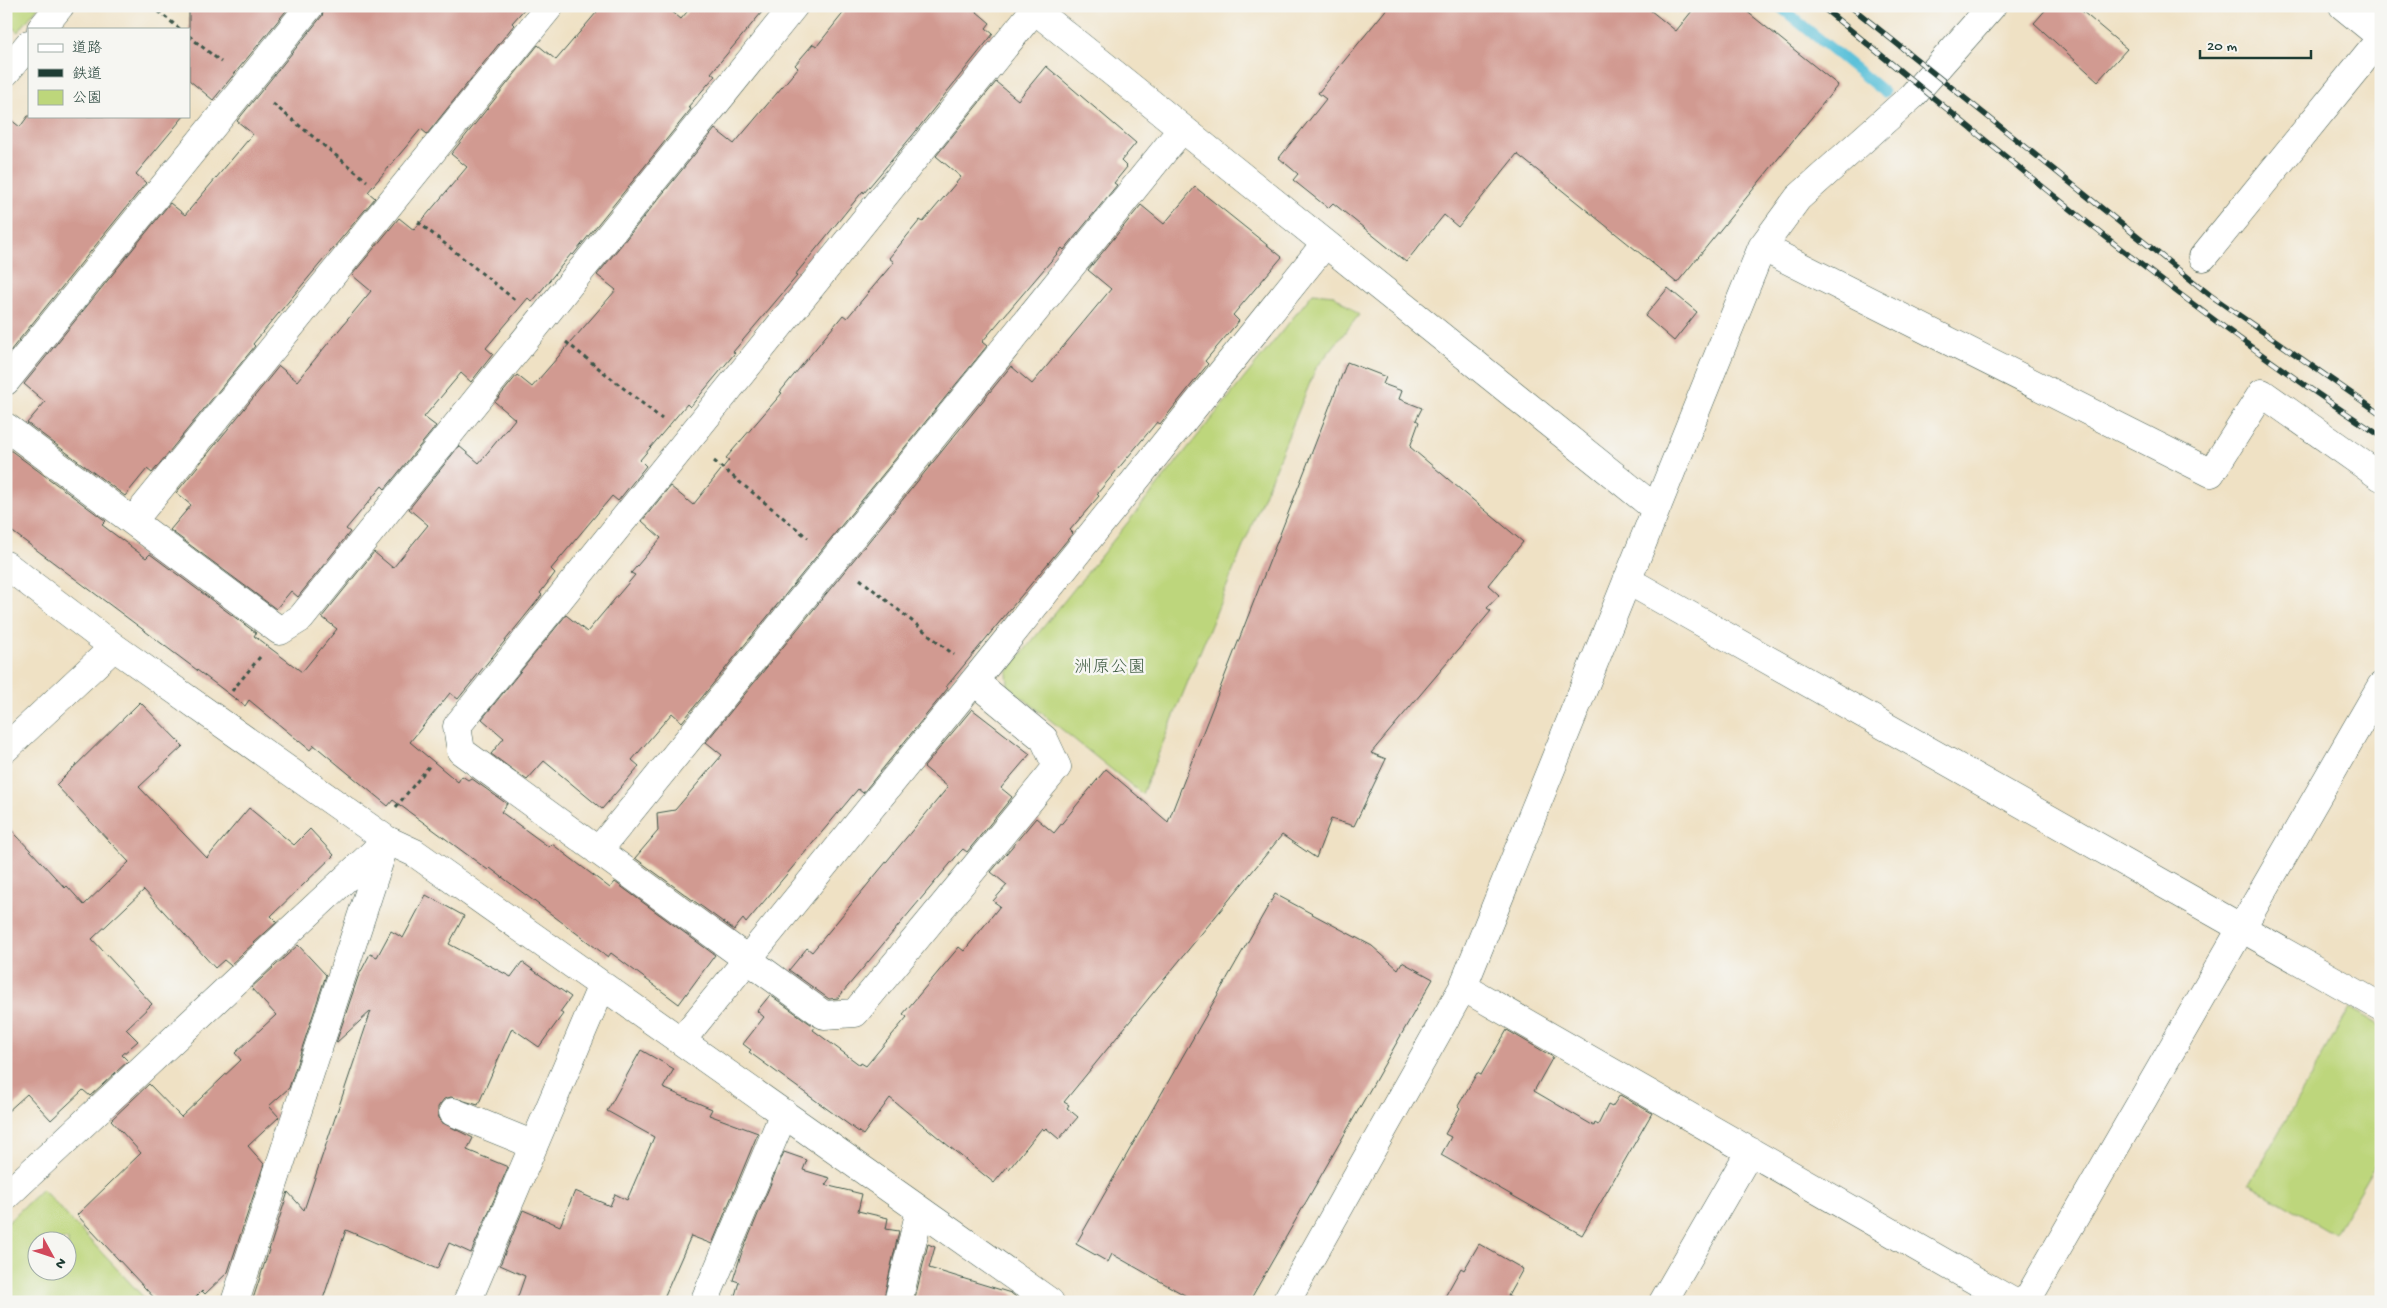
<svg xmlns="http://www.w3.org/2000/svg" width="2387" height="1308" viewBox="0 0 2387 1308" font-family="'Gochi Hand','Klee One',sans-serif">
<style>
.green{fill:#bdd67b;stroke:#6e8a58;fill-rule:evenodd}
.lines{fill:none;stroke-linecap:round;stroke-linejoin:round}
.stream{stroke:#5cc1d9;stroke-width:11}
.building{fill:#d19a91}
.minor-casing{stroke:#3e564a;stroke-width:29}
.path{stroke:#3e564a;stroke-width:3;stroke-dasharray:4 4;stroke-linecap:butt}
.minor{stroke:#fff;stroke-width:28}
.rail-casing{stroke:#1f3d34;stroke-width:5.5}
.rail{stroke:#f6f6f2;stroke-width:4;stroke-dasharray:11;stroke-linecap:butt}
.labels{text-anchor:middle;dominant-baseline:central;stroke-width:5;stroke-linejoin:round;paint-order:stroke}
.park-label{font-size:18px;fill:#3f5c42;stroke:#f6f6f2}
</style>
<rect width="100%" height="100%" fill="#f6f6f2"/>
<filter id="ink" filterUnits="userSpaceOnUse"><feTurbulence type="fractalNoise" baseFrequency=".02" numOctaves="2"/><feDisplacementMap in="SourceGraphic" scale="10" xChannelSelector="R" yChannelSelector="G"/><feConvolveMatrix kernelMatrix="1 2 1 2 8 2 1 2 1" color-interpolation-filters="sRGB"/></filter>
<filter id="wash" filterUnits="userSpaceOnUse"><feTurbulence type="fractalNoise" baseFrequency=".0096" numOctaves="4" result="noise"/><feDisplacementMap in="SourceGraphic" scale="20" xChannelSelector="R" yChannelSelector="G"/><feGaussianBlur stdDeviation="1.12" result="paint"/><feColorMatrix in="noise" values="0 0 0 0 0 0 0 0 0 0 0 0 0 0 0 0 0 1.4 0 .05"/><feComposite in="paint" operator="in"/></filter>
<g filter="url(#wash)">
<rect width="100%" height="100%" fill="#efe1c4"/>
<path class="green" d="M6,6H39L18,32L6,22Z
M1313,293L1334,295L1359,315L1316,368L1142,794L1008,686L1007,672Z
M2350,1008L2381,1026V1155L2335,1234L2249,1184Z
M42,1189L148,1302H6V1224ZM38,1240H68V1270H38Z"/>
<g class="lines">
<path class="stream" d="M1779,6L1884,92"/>
</g>
<g id="blocks">
<path class="building" d="M189,6H290L213,100L189,80Z
M325,6H527L512,23L514,25L427,134L421,129L368,192L375,198L253,344L255,346L152,473L147,469L125,496L27,423L45,402L24,384L170,203L185,215L253,134L237,121L322,16Z
M602,6H665L681,19L692,6H767L711,73L715,76L688,107L691,109L573,255L571,254L532,302L528,298L486,348L493,354L471,382L461,373L424,417L436,426L385,489L382,486L346,529L350,532L298,597L291,591L276,609L170,530L191,505L176,493L279,366L297,381L371,291L352,275L399,218L414,230L467,167L451,154L538,45L556,60Z
M849,6H970L990,23L986,28L993,34L912,136L864,193L863,191L795,275L797,276L733,352L735,353L716,376L690,407L687,404L640,460L646,466L618,501L612,496L551,569L555,573L540,593L542,595L458,699L450,693L410,742L458,782L462,776L468,780L471,778L507,804L501,812L549,847L552,844L610,888L615,882L715,955L679,1004L611,953L608,957L490,868L488,870L393,800L388,806L314,745L310,750L249,700L245,706L6,527V447L106,521L102,525L146,558L150,554L256,633L254,636L302,672L337,629L322,617L374,552L393,568L428,525L409,509L459,446L479,463L515,419L495,402L517,375L532,387L616,290L597,275L715,129L734,144L798,68L795,65L813,44L817,46Z
M1389,6H1645L1676,31L1696,6H1740L1838,85L1677,283L1517,154L1458,227L1444,215L1406,262L1333,203L1328,208L1293,180L1298,174L1279,158L1326,99L1318,93Z
M2049,6H2076L2127,49L2098,81L2034,23Z
M1046,66L1136,143L1121,161L1127,167L1114,183L1117,185L1064,250L1062,248L982,342L987,346L682,722L672,713L632,760L639,766L602,809L544,761L527,780L491,754L504,738L482,719L566,615L587,632L635,575L631,573L661,538L642,521L670,486L693,505L729,460L726,458L782,393L780,392L843,315L847,318L894,262L889,258L920,220L923,222L961,177L936,156L996,82L1018,100Z
M6,116L20,127L28,116H184L136,174L146,183L6,356Z
M1195,187L1282,257L1233,315L1239,321L1205,361L1208,364L1160,424L1157,422L1097,494L1099,496L1070,530L1073,533L946,687L948,688L863,793L858,789L746,923L743,919L734,930L635,858L658,831L657,813L675,810L722,755L706,742L1011,366L1032,384L1111,289L1088,270L1141,205L1164,224Z
M1668,288L1697,312L1674,341L1645,316Z
M1347,362L1386,377L1383,384L1402,391L1399,399L1422,408L1416,420L1419,422L1410,447L1523,542L1488,585L1499,595L1487,608L1491,611L1371,753L1386,759L1354,826L1331,819L1316,858L1282,835L1064,1102L1069,1105L1067,1108L1078,1117L1059,1139L1046,1128L1044,1130L1042,1128L1009,1169L1007,1167L994,1183L890,1098L863,1135L749,1052L751,1050L743,1044L764,1017L757,1011L770,995L815,1027L813,1030L860,1065L861,1063L866,1066L907,1017L903,1014L959,947L964,951L1000,906L993,901L1007,885L991,872L1036,818L1054,833L1106,769L1168,822Z
M140,702L183,746L139,787L207,858L249,808L294,845L310,829L334,855L271,916L277,922L230,965L224,960L215,968L144,890L92,939L152,1004L126,1029L138,1041L122,1055L128,1061L90,1096L83,1090L51,1120L27,1094L6,1113V824L65,888L67,886L84,905L129,862L56,785Z
M972,709L1030,754L1001,788L1012,797L967,852L963,849L960,852L838,998L829,999L789,970L807,948L812,952L948,787L924,767Z
M1275,894L1372,946L1398,969L1402,962L1433,979L1249,1302H1197L1112,1254L1108,1262L1076,1244Z
M426,895L464,916L449,944L511,977L522,962L571,997L560,1012L563,1014L539,1047L512,1028L478,1105L451,1097L444,1099L438,1107V1115L441,1122L473,1138L467,1150L508,1167L471,1253L449,1243L437,1269L346,1230L322,1302H252L288,1192L304,1210L371,1011L336,1043L358,977L370,954L377,957L391,931L403,938Z
M298,945L326,975L289,1088L269,1106L279,1117L248,1146L264,1164L228,1272L205,1294L202,1291L191,1302H158L77,1215L141,1153L111,1120L149,1084L181,1117L241,1060L235,1053L276,1015L251,988Z
M1507,1030L1553,1057L1534,1091L1594,1126L1595,1123L1598,1125L1608,1105L1612,1107L1620,1095L1652,1113L1582,1235L1441,1155L1451,1137L1445,1134L1460,1108L1458,1106L1477,1073L1481,1075Z
M641,1050L674,1069L663,1088L712,1109L709,1115L758,1133L712,1244L691,1236L662,1302H516L525,1276L500,1265L523,1210L560,1226L575,1191L610,1206L615,1194L627,1200L654,1137L607,1111Z
M784,1152L807,1160L803,1170L830,1178L825,1185L862,1194L858,1211L888,1218L886,1229L899,1231L883,1302H733L739,1282L733,1280L741,1255Z
M928,1244L935,1247L929,1268L1011,1293L1016,1297L1015,1302H914Z
M1479,1244L1523,1269L1508,1296L1518,1302H1442L1461,1268L1464,1270Z"/>
</g>
</g>
<g filter="url(#ink)">
<use href="#blocks" fill-opacity="0" stroke="#3e564a" stroke-width="1"/>
<g class="lines">
<g class="minor-casing">
<path id="minor" d="M1030,6L1656,509
M2343,6L2381,37
M41,29L60,6
M6,72L29,44
M1762,247L2211,473L2262,393L2381,477
M2203,257L2381,38
M6,381L310,6
M6,427L280,631L301,618L794,6
M133,521L550,6
M6,565L114,647L387,840L415,853L1050,1302
M1627,580L2381,1007
M974,681L1044,739L1057,767L855,1013L824,1015L461,751L457,726L1034,10
M6,748L114,647
M598,851L1182,129
M1463,987L2013,1302
M681,1041L974,681L1325,244
M453,1112L534,1145
M6,1196L387,840
M235,1302L385,844
M467,1302L602,985
M704,1302L784,1113
M898,1302L920,1210
M1286,1302L1463,987L1762,247L1798,198L1912,96L1992,6
M1663,1302L1750,1151
M2026,1302L2381,686"/>
</g>
<path class="path" d="M152,6L180,29
M189,36L221,62
M273,104L367,181
M418,222L515,300
M566,342L662,419
M714,461L808,538
M860,579L954,655
M232,691L260,657
M396,807L431,764"/>
<use href="#minor" class="minor"/>
<g class="rail-casing">
<path id="rail" d="M1821,6C2003,154 2183,308 2381,436
M1850,6L2210,295L2381,414"/>
</g>
<use href="#rail" class="rail"/>
</g>
</g>
<g class="labels">
<g class="park-label">
<text x="1110" y="668">洲原公園</text>
</g>
</g>
<rect width="2387" height="1308" fill="none" stroke="#f6f6f2" stroke-width="25"/>
<rect x="28" y="28" width="162" height="90" fill="#f6f6f2" stroke="#a0aca6"/>
<rect x="38" y="44" width="25" height="8" fill="#ffffff" stroke="#a0aca6"/>
<text x="72" y="52" font-size="15" fill="#1f3d34">道路</text>
<rect x="38" y="69" width="25" height="8" fill="#1f3d34" stroke="#a0aca6"/>
<text x="72" y="78" font-size="15" fill="#1f3d34">鉄道</text>
<rect x="38" y="90" width="25" height="15" fill="#bdd67b" stroke="#a0aca6"/>
<text x="72" y="102" font-size="15" fill="#1f3d34">公園</text>
<g transform="translate(52 1256) rotate(130)"><circle r="24" fill="#f6f6f2" stroke="#a0aca6"/>
<path d="M0-4L9 19L0 12L-9 19Z" fill="#d1495b"/>
<text y="-8" font-size="14" font-weight="bold" text-anchor="middle" fill="#1f3d34">N</text>
</g>
<path d="M2200 50v8h111v-8" fill="none" stroke="#1f3d34" stroke-width="2.5"/>
<text x="2207" y="50" font-size="15" fill="#1f3d34" stroke="#f6f6f2" stroke-width="4" paint-order="stroke">20 m</text>
</svg>
